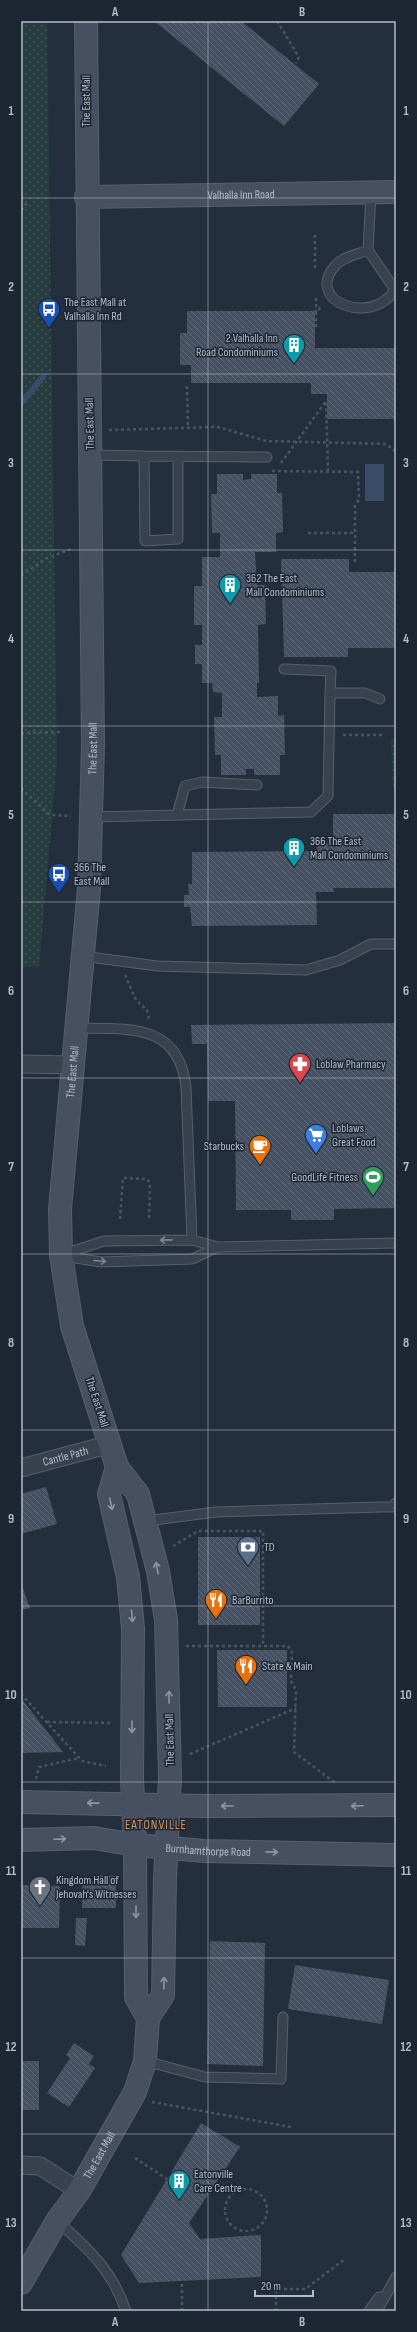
<svg xmlns="http://www.w3.org/2000/svg" width="417" height="2332" viewBox="0 0 417 2332" font-family="'Sofia Sans Condensed',sans-serif">
<style>
.park{fill:url(#park-dots)}
.water{fill:#394c67}
.lines{fill:none;stroke-linecap:round;stroke-linejoin:round}
.stream{stroke:#394c67;stroke-width:6}
.building{fill:url(#building-back-hatch)}
.lane-casing{stroke:#565f6c;stroke-width:11}
.street-casing{stroke:#565f6c;stroke-width:19}
.secondary-casing{stroke:#565f6c;stroke-width:24}
.path{stroke:#44595c;stroke-width:2.5;stroke-dasharray:3 3;stroke-linecap:butt}
.lane{stroke:#38414e;stroke-width:9}
.street{stroke:#38414e;stroke-width:17}
.secondary{stroke:#465061;stroke-width:22}
.oneway{stroke:#7c8592}
.oneway2{stroke:#8e96a5}
.grid{fill:none;stroke:#b4bcc9;stroke-width:1;stroke-opacity:0.55}
.labels{text-anchor:middle;dominant-baseline:central;stroke-width:3;stroke-linejoin:round;paint-order:stroke}
.street-label{font-size:12px;fill:#b4bcc9;stroke:#1d2633}
.poi-label{font-size:12px;fill:#b4bcc9;stroke:#1d2633;text-anchor:start}
.neighbourhood-label{font-size:13px;letter-spacing:1px;fill:#d59563;stroke:#1d2633}
.neatline{fill:none;stroke:#b4bcc9;stroke-width:1.5}
.grid-label{font-size:13px;text-anchor:middle;font-weight:bold;fill:#b4bcc9}
</style>
<defs>
<pattern id="park-dots" width="8" height="8" patternUnits="userSpaceOnUse"><rect width="8" height="8" fill="#263c3f"/><path d="M2 2h.1M6 6h.1" fill="none" stroke="#435659" stroke-width="1.8" stroke-linecap="round"/></pattern>
<pattern id="building-back-hatch" width="6" height="6" patternUnits="userSpaceOnUse"><rect width="6" height="6" fill="#455162"/><path d="M-1 5l2 2M0 0l6 6M5-1l2 2" fill="none" stroke="#5d6877"/></pattern>
</defs>
<rect width="100%" height="100%" fill="#242f3e"/>
<path class="park" d="M21,21H47L57,762L39,966L21,967Z
M391,739H396V786H393Z"/>
<path class="water" d="M365,464H384V501H365Z"/>
<g class="lines">
<path class="stream" d="M21,403L43,377"/>
</g>
<path class="building" d="M154,21H241L319,84L284,126Z
M187,311H315V348H396V419H327V394H311V383H191V365H180V333H187Z
M217,474H243V480L251,479V474H277V493H282L283,532L276,533V552H255L257,585H265L266,624L258,625L259,683H257V697L278,696V716L284,715L285,755H280V775H254V769H246V775H221V755H215L214,717H222V693L213,692L212,683H202V664H195V645H202V625H194V586H202V557H220V533H212L211,494H217Z
M281,559H349V572H396V648H348V657H284Z
M333,814H396V888H333L334,892H316L317,925L192,926L190,907H184V895H189L188,884H192V852L317,851V843L333,844Z
M396,1023V1208L334,1209V1220H291V1210H236L235,1101H208L207,1044H192L191,1025Z
M46,1487L57,1524L21,1534V1494Z
M198,1537H260V1625H198Z
M21,1583L30,1608L21,1610Z
M217,1650H287V1707H218Z
M21,1698L63,1752L21,1753Z
M96,1875L116,1876V1908H82V1881H96Z
M21,1885L60,1886L59,1928H21Z
M76,1918H87L85,1946L75,1945Z
M210,1941L265,1943L263,2066L207,2064Z
M295,1965L389,1980L382,2024L288,2009Z
M74,2043L94,2056L89,2064L95,2068L69,2107L47,2093L70,2058L66,2055Z
M21,2061H39V2110H21Z
M201,2123L240,2147L189,2223L200,2239L261,2235V2277L139,2283L121,2255Z"/>
<g class="lines">
<g class="lane-casing">
<path id="lane" d="M368,250C358,254 342,257 335,266C304,301 371,327 395,290L368,250L371,193
M90,455L144,456
M178,457V539L145,541L144,456L267,457
M284,669L331,671L330,693
M177,815L185,786L202,782L257,785
M91,817L311,812L328,796L330,693H365L380,699
M82,956L157,966L306,970L340,960L371,944H396
M76,1028C127,1029 179,1022 186,1087L192,1240
M61,1255L104,1241L192,1240L218,1247L396,1243
M63,1256L101,1262L192,1259L218,1247
M146,1521L216,1512L381,1507H392L396,1503
M145,2061L205,2077L281,2079L283,2017
M57,2221C89,2249 112,2270 126,2311
M369,2311L379,2297H384
M377,2311L396,2277"/>
</g>
<g class="street-casing">
<g id="street">
<path d="M21,1064L73,1065"/>
<path id="s1" d="M21,1468L111,1444"/>
<path d="M21,2165L40,2166L79,2191"/>
</g>
</g>
<g class="secondary-casing">
<g id="secondary">
<path id="s2" d="M86,197L396,192"/>
<path d="M117,1467L109,1494L128,1577L133,1628L132,1778L135,1845L136,1997L148,2018"/>
<path d="M21,1802L205,1806L396,1805"/>
<path id="s3" d="M21,1840L94,1838L135,1845L204,1851L396,1855"/>
<path id="s4" d="M21,2283L57,2221L79,2191L135,2092L145,2061L148,2018L163,1995L165,1878L170,1778L166,1620L158,1571L138,1494L117,1467L72,1326L61,1255L60,1209L89,888L93,745L86,21"/>
</g>
</g>
<path class="path" d="M277,21L299,57L296,63
M21,71L22,70
M21,210L29,201
M315,235V271
M316,298V313
M316,327V313L322,305
M187,386L188,428
M109,430L218,427L266,441L386,444L396,452
M281,463L326,401L328,471
M272,471L358,472L359,499L355,506V565
M308,533H355
M21,576L45,559L71,549
M21,733L60,732
M343,735H385
M21,788L50,815L71,816
M125,975L136,1000L147,1010L149,1019
M120,1219L123,1178L147,1179L150,1183L149,1218
M173,1546L198,1531H263V1645
M186,1646H288L292,1652L291,1681L296,1690L294,1752L334,1782V1785
M21,1694L82,1761L106,1766
M47,1722L112,1723
M190,1754L296,1708
M36,1779L39,1767L79,1758
M152,2102L291,2127
M135,2158L167,2179
M225 2210a21 21 0 1 1 42 0a21 21 0 1 1-42 0Z
M182,2311V2281
M276,2311V2289H305L345,2259"/>
<use href="#lane" class="lane"/>
<use href="#street" class="street"/>
<use href="#secondary" class="secondary"/>
</g>
<defs><path id="oneway-shaft" d="M-6 0H5M1.5-3L5.5 0L1.5 3" fill="none" stroke-width="1.6" stroke-linecap="round" stroke-linejoin="round"/></defs>
<g class="oneway">
<use href="#oneway-shaft" transform="translate(166 1240) rotate(179)"/>
<use href="#oneway-shaft" transform="translate(100 1261) rotate(5)"/>
</g>
<g class="oneway2">
<use href="#oneway-shaft" transform="translate(111 1504) rotate(77)"/>
<use href="#oneway-shaft" transform="translate(157 1568) rotate(-102)"/>
<use href="#oneway-shaft" transform="translate(132 1616) rotate(84)"/>
<use href="#oneway-shaft" transform="translate(169 1697) rotate(-91)"/>
<use href="#oneway-shaft" transform="translate(132 1727) rotate(90)"/>
<use href="#oneway-shaft" transform="translate(93 1803) rotate(-179)"/>
<use href="#oneway-shaft" transform="translate(227 1806) rotate(-180)"/>
<use href="#oneway-shaft" transform="translate(357 1806) rotate(178)"/>
<use href="#oneway-shaft" transform="translate(60 1839) rotate(-2)"/>
<use href="#oneway-shaft" transform="translate(272 1852) rotate(1)"/>
<use href="#oneway-shaft" transform="translate(136 1912) rotate(90)"/>
<use href="#oneway-shaft" transform="translate(164 1983) rotate(-89)"/>
</g>
<path class="grid" d="M208,21V2311M21,198H396M21,374H396M21,550H396M21,726H396M21,902H396M21,1078H396M21,1254H396M21,1430H396M21,1606H396M21,1782H396M21,1958H396M21,2134H396"/>
<defs>
<g id="bus-pin" transform="scale(1.15)"><path d="M0 17L-7.5 6A9.5 9.5 0 1 1 7.5 6Z" fill="#1a4fb4" stroke="#1d2633"/><path d="M-5-6H5V4H4V6H2V4H-2V6H-4V4H-5ZM-3.5-4V0h7V-4ZM-3.5 1.2v1.5H-2V1.2ZM2 1.2v1.5H3.5V1.2Z" fill="#fff"/></g>
<g id="building-pin" transform="scale(1.15)"><path d="M0 17L-7.5 6A9.5 9.5 0 1 1 7.5 6Z" fill="#0f9aa8" stroke="#1d2633"/><path d="M-4-6H4V6H1V3H-1V6H-4ZM-2.5-4.3h1.7v1.8h-1.7ZM.8-4.3h1.7v1.8H.8ZM-2.5-1h1.7V.8h-1.7ZM.8-1h1.7V.8H.8Z" fill="#fff"/></g>
<g id="pharmacy-pin" transform="scale(1.15)"><path d="M0 17L-7.5 6A9.5 9.5 0 1 1 7.5 6Z" fill="#e0444e" stroke="#1d2633"/><path d="M-2-6h4v4h4v4h-4v4h-4v-4h-4v-4h4Z" fill="#fff"/></g>
<g id="supermarket-pin" transform="scale(1.15)"><path d="M0 17L-7.5 6A9.5 9.5 0 1 1 7.5 6Z" fill="#3f7fe0" stroke="#1d2633"/><path d="M-6-5.5h2.5l.6 2H6L4.5 2H-2.5L-4.4-4H-6ZM-1.5 3.2a1.3 1.3 0 1 0 .1 0ZM3 3.2a1.3 1.3 0 1 0 .1 0Z" fill="#fff"/></g>
<g id="cafe-pin" transform="scale(1.15)"><path d="M0 17L-7.5 6A9.5 9.5 0 1 1 7.5 6Z" fill="#e8710a" stroke="#1d2633"/><path d="M-5.5-4.5H6V0H3Q3 3.5 0 3.5H-2.5Q-5.5 3.5-5.5 0ZM3-3.2v2h1.7v-2ZM-6 4.5H4V6H-6Z" fill="#fff"/></g>
<g id="stadium-pin" transform="scale(1.15)"><path d="M0 17L-7.5 6A9.5 9.5 0 1 1 7.5 6Z" fill="#2e9e5b" stroke="#1d2633"/><path d="M0-5a6.5 5 0 1 0 0 10a6.5 5 0 1 0 0-10ZM-3.5-1.8h7v3.6h-7Z" fill="#fff"/></g>
<g id="bank-pin" transform="scale(1.15)"><path d="M0 17L-7.5 6A9.5 9.5 0 1 1 7.5 6Z" fill="#5c6f8a" stroke="#1d2633"/><path d="M-6-4H6V4H-6ZM0-2.3a2.3 2.3 0 1 0 0 4.6a2.3 2.3 0 1 0 0-4.6Z" fill="#fff"/></g>
<g id="restaurant-pin" transform="scale(1.15)"><path d="M0 17L-7.5 6A9.5 9.5 0 1 1 7.5 6Z" fill="#e8710a" stroke="#1d2633"/><path d="M-5-6h1v4h1v-4h1v4h1v-4h1v5L-1.5 .5V6h-2V.5L-5-1ZM5-6V6H3V1.5H1.5Q1.5-4 5-6Z" fill="#fff"/></g>
<g id="church-pin" transform="scale(1.15)"><path d="M0 17L-7.5 6A9.5 9.5 0 1 1 7.5 6Z" fill="#6b7280" stroke="#1d2633"/><path d="M-1.2-6h2.4v3.5h3.3v2.4h-3.3V6h-2.4V-.1h-3.3v-2.4h3.3Z" fill="#fff"/></g>
</defs>
<g fill-rule="evenodd">
<use href="#bus-pin" x="49" y="309"/>
<use href="#building-pin" x="294" y="345"/>
<use href="#building-pin" x="230" y="585"/>
<use href="#building-pin" x="294" y="848"/>
<use href="#bus-pin" x="59" y="874"/>
<use href="#pharmacy-pin" x="300" y="1064"/>
<use href="#supermarket-pin" x="316" y="1135"/>
<use href="#cafe-pin" x="260" y="1146"/>
<use href="#stadium-pin" x="373" y="1177"/>
<use href="#bank-pin" x="248" y="1547"/>
<use href="#restaurant-pin" x="216" y="1600"/>
<use href="#restaurant-pin" x="246" y="1666"/>
<use href="#church-pin" x="40" y="1887"/>
<use href="#building-pin" x="179" y="2181"/>
</g>
<g class="labels">
<g class="street-label">
<text transform="translate(86 101) rotate(-90)">The East Mall</text>
<text stroke="none"><textPath href="#s2" startOffset="155">Valhalla Inn Road</textPath></text>
<text transform="translate(90 424) rotate(-91)">The East Mall</text>
<text stroke="none"><textPath href="#s4" startOffset="1592">The East Mall</textPath></text>
<text stroke="none"><textPath href="#s4" startOffset="1268">The East Mall</textPath></text>
<text transform="translate(97 1402) rotate(72)">The East Mall</text>
<text stroke="none"><textPath href="#s1" startOffset="46">Cantle Path</textPath></text>
<text transform="translate(170 1740) rotate(-91)">The East Mall</text>
<text stroke="none"><textPath href="#s3" startOffset="188">Burnhamthorpe Road</textPath></text>
<text stroke="none"><textPath href="#s4" startOffset="150">The East Mall</textPath></text>
</g>
<g class="poi-label">
<text x="64" y="302">The East Mall at<tspan x="64" dy="14">Valhalla Inn Rd</tspan></text>
<text x="278" y="338" text-anchor="end">2 Valhalla Inn<tspan x="278" dy="14">Road Condominiums</tspan></text>
<text x="246" y="578">362 The East<tspan x="246" dy="14">Mall Condominiums</tspan></text>
<text x="310" y="841">366 The East<tspan x="310" dy="14">Mall Condominiums</tspan></text>
<text x="74" y="867">366 The<tspan x="74" dy="14">East Mall</tspan></text>
<text x="316" y="1064">Loblaw Pharmacy</text>
<text x="332" y="1128">Loblaws<tspan x="332" dy="14">Great Food</tspan></text>
<text x="244" y="1146" text-anchor="end">Starbucks</text>
<text x="358" y="1177" text-anchor="end">GoodLife Fitness</text>
<text x="264" y="1547">TD</text>
<text x="232" y="1600">BarBurrito</text>
<text x="262" y="1666">State &amp; Main</text>
<text x="56" y="1880">Kingdom Hall of<tspan x="56" dy="14">Jehovah's Witnesses</tspan></text>
<text x="194" y="2174">Eatonville<tspan x="194" dy="14">Care Centre</tspan></text>
</g>
<g class="neighbourhood-label">
<text x="156" y="1825">EATONVILLE</text>
</g>
</g>
<rect width="417" height="2332" fill="none" stroke="#1d2633" stroke-width="44"/>
<path d="M255 2290v6h58v-6" fill="none" stroke="#b4bcc9" stroke-width="2"/>
<text x="261" y="2290" font-size="12" fill="#b4bcc9" stroke="#1d2633" stroke-width="3" paint-order="stroke">20 m</text>
<rect x="22" y="22" width="373" height="2288" class="neatline"/>
<g class="grid-label">
<text x="115" y="16">A</text>
<text x="302" y="16">B</text>
<text x="11" y="115">1</text>
<text x="406" y="115">1</text>
<text x="11" y="291">2</text>
<text x="406" y="291">2</text>
<text x="11" y="467">3</text>
<text x="406" y="467">3</text>
<text x="11" y="643">4</text>
<text x="406" y="643">4</text>
<text x="11" y="819">5</text>
<text x="406" y="819">5</text>
<text x="11" y="995">6</text>
<text x="406" y="995">6</text>
<text x="11" y="1171">7</text>
<text x="406" y="1171">7</text>
<text x="11" y="1347">8</text>
<text x="406" y="1347">8</text>
<text x="11" y="1523">9</text>
<text x="406" y="1523">9</text>
<text x="11" y="1699">10</text>
<text x="406" y="1699">10</text>
<text x="11" y="1875">11</text>
<text x="406" y="1875">11</text>
<text x="11" y="2051">12</text>
<text x="406" y="2051">12</text>
<text x="11" y="2227">13</text>
<text x="406" y="2227">13</text>
<text x="115" y="2326">A</text>
<text x="302" y="2326">B</text>
</g>
</svg>
